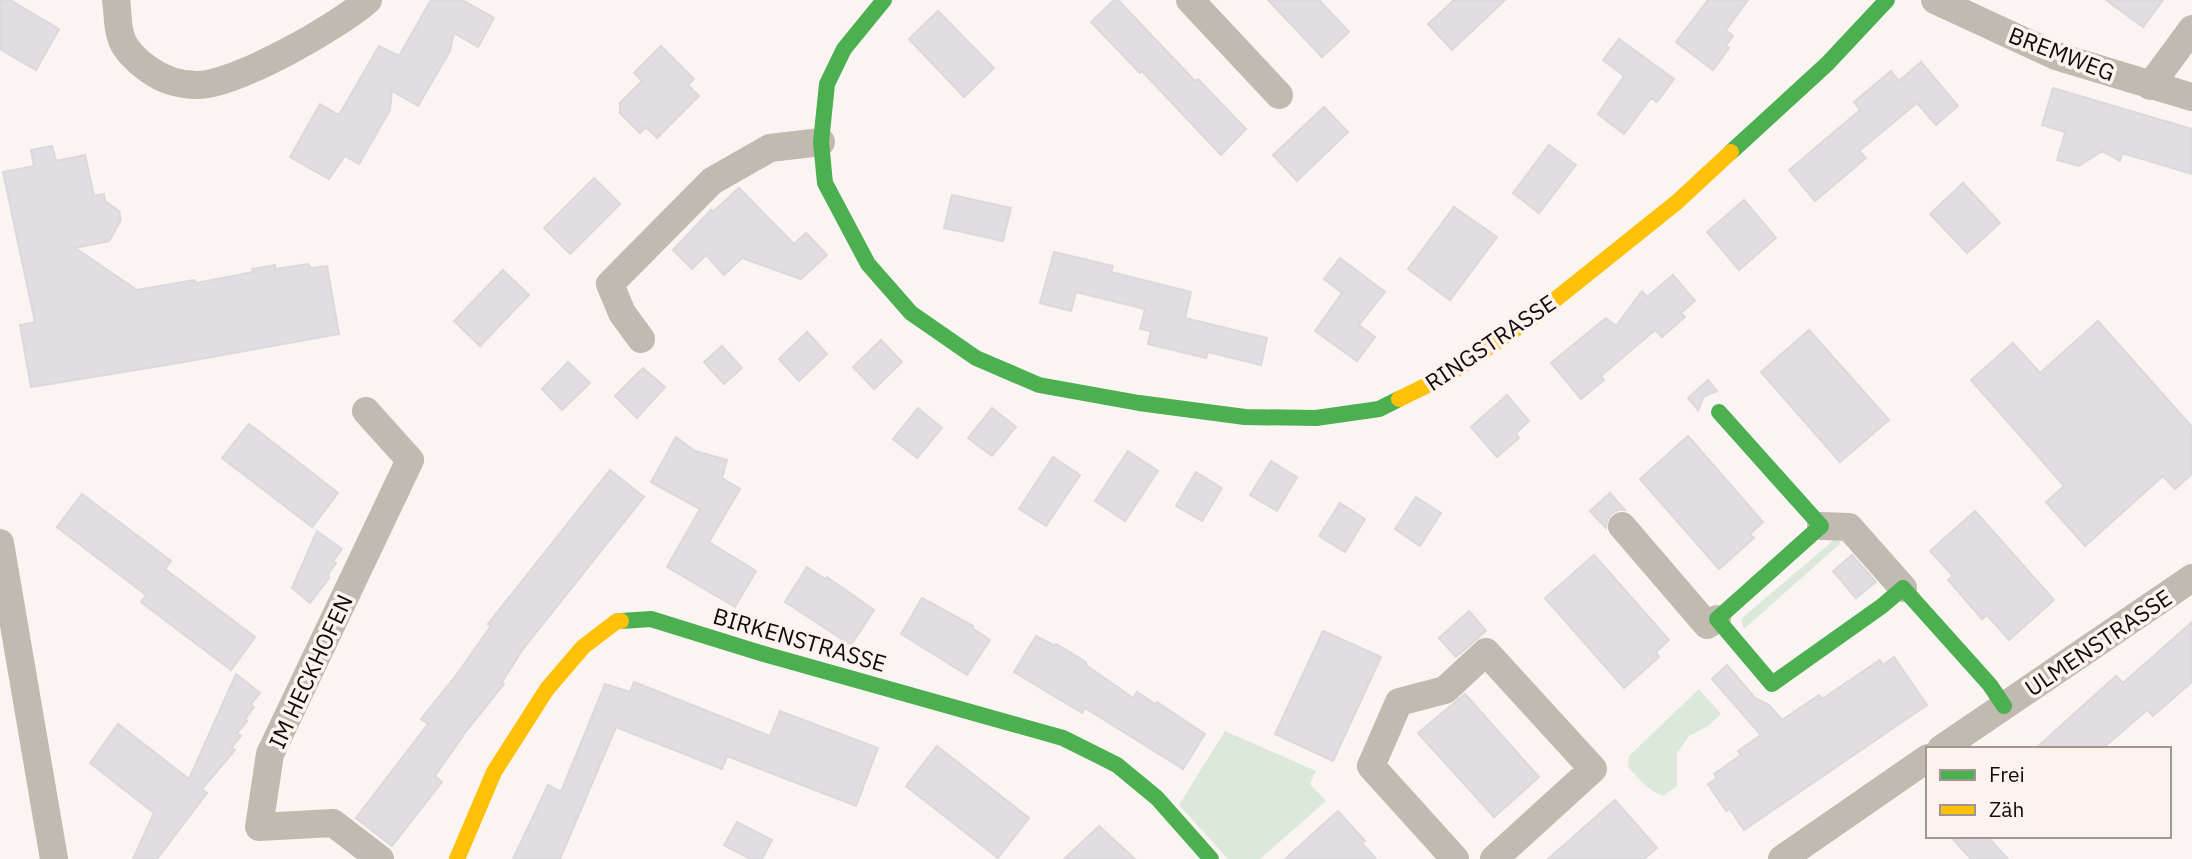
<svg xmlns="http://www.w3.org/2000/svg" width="2192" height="859" viewBox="0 0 2192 859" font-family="'IBM Plex Sans',sans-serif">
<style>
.green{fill:#dbe8da}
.building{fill:#e1dde1;stroke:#dcd8dc;stroke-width:2}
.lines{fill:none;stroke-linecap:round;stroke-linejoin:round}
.street{stroke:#c0bab1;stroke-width:28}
.fast{stroke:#4caf50;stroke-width:16}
.slow{stroke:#ffc107;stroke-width:16}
.labels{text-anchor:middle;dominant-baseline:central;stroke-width:7;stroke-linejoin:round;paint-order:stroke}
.street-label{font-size:23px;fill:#140b08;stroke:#fef2ee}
</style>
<rect width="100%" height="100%" fill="#faf4f2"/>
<path class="green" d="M1835,539L1841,543L1744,629L1741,619Z
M1699,689L1721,714L1708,726L1689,736L1677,753V786L1663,796C1644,788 1642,781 1628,767L1629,756Z
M1225,731L1316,771L1310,784L1326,801L1260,859H1228L1179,805Z"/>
<path class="building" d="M0,0H10L59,29L36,70L0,49Z
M431,0H462L494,18L478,47L454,33L450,51L418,106L392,91L390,110L359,164L345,156L329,179L290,157L320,104L339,115L379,46L399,56Z
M1114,0H1118L1195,81L1198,79L1246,129L1221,155L1142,71L1140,73L1091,22Z
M1268,0H1319L1349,32L1322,57Z
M1454,0H1505L1452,50L1428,24Z
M1708,0H1748L1726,30L1733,36L1726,46L1729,48L1713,70L1676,42Z
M2106,0H2163L2143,27Z
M938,11L994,68L964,97L909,39Z
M1619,39L1674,79L1657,102L1651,98L1624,134L1598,114L1624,76L1603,60Z
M661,46L694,79L688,85L699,96L657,138L646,127L640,133L620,113V103L642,81L634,73Z
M1921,62L1958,106L1936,125L1917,103L1859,151L1866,158L1815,201L1789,170L1860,110L1854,102L1891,71L1899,81Z
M2053,88L2192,129V174L2122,153L2120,161L2102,151L2079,166L2057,160L2065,132L2042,125Z
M1324,107L1348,132L1297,181L1273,155Z
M1549,145L1576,165L1539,213L1513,193Z
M52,146L56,161L85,155L94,196L104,194L105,201L119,211L121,220L109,241L75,248L137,290L194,280L197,283L253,272L252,269L275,265V269L308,264L311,268L327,266L339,334L178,363L31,387L20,325L35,322L3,172L34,166L31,150Z
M594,178L620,204L570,254L544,228Z
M1963,183L2000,223L1967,253L1930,214Z
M739,188L794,244L806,233L827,255L801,279L742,258L724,275L706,255L692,269L673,250L711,210L713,212Z
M952,195L1011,208L1003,241L944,228Z
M1744,200L1776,238L1739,270L1707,232Z
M1454,207L1497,237L1450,300L1408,269Z
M1054,252L1113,266L1111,272L1191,292L1185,318L1267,338L1261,365L1208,352L1206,358L1148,344L1151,331L1140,329L1145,309L1076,292L1071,311L1040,303Z
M1340,258L1385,292L1359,325L1375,337L1357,361L1315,331L1342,293L1324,279Z
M503,270L529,295L480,346L454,321Z
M1673,275L1695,301L1681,313L1685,317L1662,337L1655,330L1601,376L1604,380L1581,399L1551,363L1606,318L1616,326L1642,291L1647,297Z
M2098,321L2192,427V474L2175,489L2163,476L2085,546L2046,502L2064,486L1971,380L2013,343L2040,373Z
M1809,330L1889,420L1840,462L1761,372Z
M807,332L827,354L799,381L779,359Z
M881,340L902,362L874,389L853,367Z
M722,346L742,368L724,384L704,362Z
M568,362L590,383L562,410L542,389Z
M643,368L665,387L637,418L615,396Z
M1708,380L1717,391L1704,396L1698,410L1688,398Z
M1507,395L1529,421L1516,433L1519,438L1497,457L1471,427Z
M918,408L942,428L917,458L893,439Z
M992,408L1016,427L992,456L968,438Z
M249,424L338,493L312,527L222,458Z
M1688,436L1763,522L1750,534L1754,538L1719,569L1640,479Z
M676,437L695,451L727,460L722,478L740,489L709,542L756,571L735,607L667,567L700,509L651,482Z
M1128,451L1158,471L1125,521L1095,501Z
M1053,457L1080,475L1046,526L1019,509Z
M1271,461L1297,477L1277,511L1250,495Z
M610,470L644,497L523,649L502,682L504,684L467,730L435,776L442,782L392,846L356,818L428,724L421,719L457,674L491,626L488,624Z
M1196,472L1222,488L1202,521L1176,506Z
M1610,493L1625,510H1618L1611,514L1607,520L1606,528L1590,511Z
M82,494L171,561L165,569L255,637L231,670L141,602L146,595L57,527Z
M1416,497L1441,513L1420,546L1395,529Z
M1340,503L1365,519L1345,552L1319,536Z
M1975,511L2054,600L2009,640L1987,615L1982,619L1948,580L1953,576L1930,551Z
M317,531L342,549L333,561L336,563L328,574L329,578L310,603L292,588Z
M1594,555L1669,640L1656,652L1659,657L1624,688L1545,598Z
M1852,555L1876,582L1856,598L1833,571Z
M807,567L825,579L827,577L874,610L851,645L785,602Z
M922,598L973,626L972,628L990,640L967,675L901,634Z
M1469,611L1486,631L1456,657L1439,638Z
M2192,622V682L2153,716L2147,710L2102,749H2035L2116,676L2123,683Z
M1323,631L1381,657L1333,761L1275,734Z
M1036,636L1055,646L1056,644L1086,662V665L1133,698L1137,692L1155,704L1157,702L1205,734L1183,769L1085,708L1082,713L1014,672Z
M1894,657L1927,705L1744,830L1730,809L1726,811L1708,784L1717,778L1714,774L1741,755L1738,751L1761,735L1712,679L1727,665L1755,698L1769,705L1782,720L1819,695L1822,699L1880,660L1883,665Z
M236,674L260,693L251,704L254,707L245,719L247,721L237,733L241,736L231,748L235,750L202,789L207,793L157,859H133L154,813L90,763L118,724L189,779Z
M634,682L770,736L780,711L878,748L856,806L727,756L722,769L616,727L560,859H513L548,785L561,792L605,684L630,692Z
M1465,694L1539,777L1494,817L1418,733Z
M937,746L1029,818L998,858L906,786Z
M1615,800L1657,848L1644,859H1548Z
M1338,811L1365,841L1362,843L1376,859H1285Z
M737,822L772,840L762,859H750L724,845Z
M1099,826L1135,859H1064Z
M1950,836H1987L2008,859H1971Z"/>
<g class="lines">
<path class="street" d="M116,0C118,12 117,26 121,37C124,49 138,62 148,69C163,80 178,85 197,85C236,85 339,26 368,0
M1190,0L1279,95
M1935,0L2056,56L2192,97
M2150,86L2192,29
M641,339L622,313L610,284L712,181L770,148L821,142
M366,411L410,460L270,754L259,827L333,823L380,859
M1622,526L1707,625L1717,619
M1821,526L1849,527L1903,588
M0,543L54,859
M1941,749L2192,578
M1455,859L1371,766L1399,702L1445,690L1486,652L1593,769L1494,859
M1782,859L1928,758"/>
<path class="fast" d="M884,0L844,49L827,84L821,142L825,183L868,264L911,313L976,358L1039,385L1139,403L1245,417L1316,418L1379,409L1399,399
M1731,152L1827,64L1887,0
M1719,412L1821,526L1717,619L1772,684L1882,606L1903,588L1990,685L2004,706
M621,621L651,619L764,654L1063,738L1117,765L1157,798L1211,859"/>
<path class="slow" d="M1399,399L1448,375L1536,315L1677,202L1731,152
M457,859L494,772L547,689L583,647L617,621H621"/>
</g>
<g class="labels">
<g class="street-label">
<text transform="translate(2062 53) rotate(21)">BREMWEG</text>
<text transform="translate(1490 342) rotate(-34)">RINGSTRASSE</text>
<text transform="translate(800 639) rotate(16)">BIRKENSTRASSE</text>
<text transform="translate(2098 642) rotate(-34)">ULMENSTRASSE</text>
<text transform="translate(310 671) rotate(-65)">IM HECKHOFEN</text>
</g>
</g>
<rect x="1926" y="747" width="245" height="91" fill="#fef2ee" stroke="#a09692" stroke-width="2"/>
<rect x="1940" y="770" width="35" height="10" fill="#4caf50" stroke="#a09692" stroke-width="2"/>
<text x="1989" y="782" font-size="21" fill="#140b08">Frei</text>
<rect x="1940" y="805" width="35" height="10" fill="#ffc107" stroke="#a09692" stroke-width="2"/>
<text x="1989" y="817" font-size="21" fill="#140b08">Zäh</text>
</svg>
